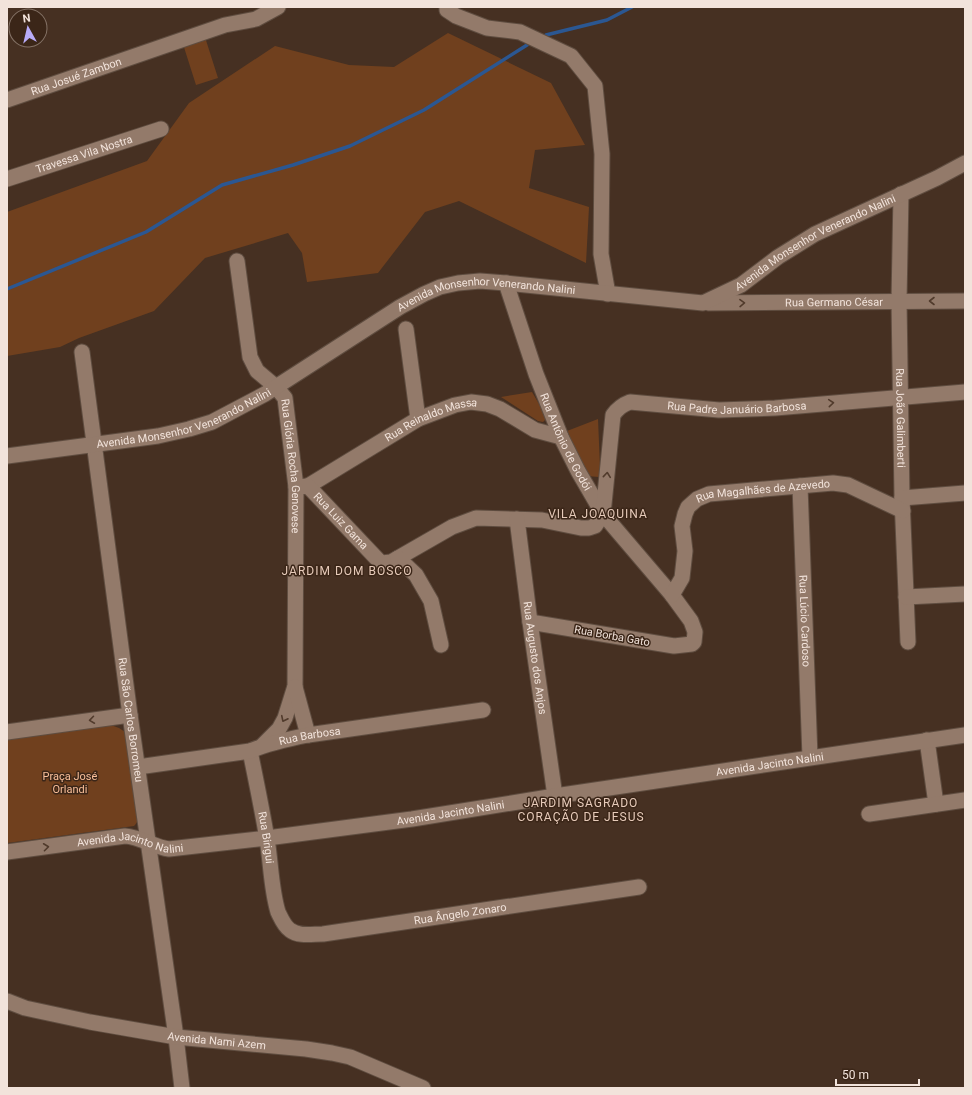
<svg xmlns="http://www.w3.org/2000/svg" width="972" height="1095" viewBox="0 0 972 1095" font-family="Roboto,sans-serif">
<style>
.green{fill:#70401e}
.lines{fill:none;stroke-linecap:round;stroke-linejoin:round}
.stream{stroke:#2b5792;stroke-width:3.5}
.minor-casing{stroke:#5f4d40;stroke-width:17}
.minor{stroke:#937a6a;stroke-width:15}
.oneway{stroke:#513b2c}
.labels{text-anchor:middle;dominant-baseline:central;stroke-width:3;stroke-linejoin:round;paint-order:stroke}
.street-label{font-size:11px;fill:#f2e3db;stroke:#3b2618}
.park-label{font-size:11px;fill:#f9bf9a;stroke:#3b2618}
.neighbourhood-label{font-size:12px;letter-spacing:1px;fill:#e7cbba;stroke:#3b2618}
</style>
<rect width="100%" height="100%" fill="#463022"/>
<path class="green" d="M448,33L551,83L585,145L535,150L529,188L589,207L586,263L459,201L425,212L378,273L307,282L302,253L288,233L205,258L154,311L79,338L60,347L7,356V212L147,161L189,103L275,46L349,65L394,67Z
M204,34L218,78L196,85L182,41Z
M532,392L545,414L546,419L543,422L538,421L501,397Z
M598,419L600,467L599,477L587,476L567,431Z
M108,724L119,728L125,732L138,812C138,818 139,821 134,826L7,843V739Z"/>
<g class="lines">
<path class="stream" d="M546,35L607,20L632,7
M7,289L146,232L222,185L293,165L350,146L424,110L527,45"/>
<g class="minor-casing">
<g id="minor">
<path d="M447,7V10L456,16L487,28L520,32L571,56L595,86L602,154L601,254L608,294"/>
<path id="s1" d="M7,100L225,25L256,19L278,7"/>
<path id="s2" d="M7,179L161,129"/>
<path id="s3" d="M901,194L899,301L902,498L908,642"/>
<path id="s4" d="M237,261L250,357L257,371L276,387L285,398L296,487L295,686L285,718L279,729L263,745"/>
<path id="s5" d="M506,283L536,374L561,437L578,471L603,514L672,595L691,621L695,632L694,642L692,644L674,646L530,622"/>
<path id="s6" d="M708,303L965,301"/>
<path d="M406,329L418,419"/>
<path id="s7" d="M82,352L130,715L176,1037L182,1088"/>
<path id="s8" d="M7,456L158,436L189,429L212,422L265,394L400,307L424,294L440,287L458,283L480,281L506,283L703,303L741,285L778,257L815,234L937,178L965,163"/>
<path id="s9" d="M308,486L418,419L455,405L471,402L487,404L500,409L535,430L561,437"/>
<path id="s10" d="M800,486L810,757"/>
<path id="s11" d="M296,487L308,486L379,561L382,563L391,562L452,527L476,518L542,520L581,528H589L595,526L603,514L613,415C618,408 622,405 630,402L719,410L775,408L965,392"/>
<path d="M902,498L965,493"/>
<path id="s12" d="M517,519L530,622L555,796"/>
<path d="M398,558L416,575L431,601L441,645"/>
<path id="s13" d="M672,595L682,578L685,551L682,526L685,514L688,507L697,499L709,494L833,483L848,485L903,511"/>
<path d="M906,597L965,594"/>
<path d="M295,687L308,735"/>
<path d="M7,732L130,715"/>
<path d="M927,740L936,804"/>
<path id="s14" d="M250,751C256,780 262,809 267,839C271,863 271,889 278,912C281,918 284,926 290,930C299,937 312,934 323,934L639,887"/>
<path id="s15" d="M138,767L250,751C269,743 288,739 308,735L483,710"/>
<path d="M869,814L965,800"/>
<path id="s16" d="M7,852L125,836C141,837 154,847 169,849L267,838L412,819L555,796L965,735"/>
<path id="s17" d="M7,1001L25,1008L90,1022L176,1037L306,1049L332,1053L350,1057L423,1088"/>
</g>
</g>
<use href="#minor" class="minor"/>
</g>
<defs><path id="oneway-chevron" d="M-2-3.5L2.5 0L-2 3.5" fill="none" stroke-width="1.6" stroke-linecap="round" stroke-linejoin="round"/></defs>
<g class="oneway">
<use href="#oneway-chevron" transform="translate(932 301) rotate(180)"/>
<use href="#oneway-chevron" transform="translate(742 303) rotate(-1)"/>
<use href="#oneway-chevron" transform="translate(831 403) rotate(-5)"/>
<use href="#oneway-chevron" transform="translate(607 475) rotate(-84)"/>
<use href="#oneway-chevron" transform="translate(284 719) rotate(116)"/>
<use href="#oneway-chevron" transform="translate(92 720) rotate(172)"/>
<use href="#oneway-chevron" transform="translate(46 847) rotate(-7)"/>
</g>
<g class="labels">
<g class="street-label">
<text stroke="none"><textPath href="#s1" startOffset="73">Rua Josué Zambon</textPath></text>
<text stroke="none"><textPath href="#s2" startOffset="81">Travessa Vila Nostra</textPath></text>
<text stroke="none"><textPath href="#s8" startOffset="866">Avenida Monsenhor Venerando Nalini</textPath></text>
<text stroke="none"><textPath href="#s8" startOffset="518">Avenida Monsenhor Venerando Nalini</textPath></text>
<text stroke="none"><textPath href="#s6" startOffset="126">Rua Germano César</textPath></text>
<text stroke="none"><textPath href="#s11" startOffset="587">Rua Padre Januário Barbosa</textPath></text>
<text stroke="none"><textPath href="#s8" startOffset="182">Avenida Monsenhor Venerando Nalini</textPath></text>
<text stroke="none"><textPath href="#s3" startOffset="224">Rua João Galimberti</textPath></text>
<text stroke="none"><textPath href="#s9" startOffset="141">Rua Reinaldo Massa</textPath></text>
<text stroke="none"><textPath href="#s5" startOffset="170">Rua Antônio de Godói</textPath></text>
<text stroke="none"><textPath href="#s4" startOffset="220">Rua Glória Rocha Genovese</textPath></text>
<text stroke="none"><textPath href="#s13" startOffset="171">Rua Magalhães de Azevedo</textPath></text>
<text stroke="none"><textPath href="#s11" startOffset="60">Rua Luiz Gama</textPath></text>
<text stroke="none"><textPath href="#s10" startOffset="135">Rua Lúcio Cardoso</textPath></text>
<text transform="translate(612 636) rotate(10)">Rua Borba Gato</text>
<text stroke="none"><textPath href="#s12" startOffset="140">Rua Augusto dos Anjos</textPath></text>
<text stroke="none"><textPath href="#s7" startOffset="371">Rua São Carlos Borromeu</textPath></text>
<text stroke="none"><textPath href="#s15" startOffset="175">Rua Barbosa</textPath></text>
<text stroke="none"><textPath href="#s16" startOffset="772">Avenida Jacinto Nalini</textPath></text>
<text stroke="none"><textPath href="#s16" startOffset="449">Avenida Jacinto Nalini</textPath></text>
<text stroke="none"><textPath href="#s14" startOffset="88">Rua Birigui</textPath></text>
<text stroke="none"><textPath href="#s16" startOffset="125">Avenida Jacinto Nalini</textPath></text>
<text stroke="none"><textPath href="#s14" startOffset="358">Rua Ângelo Zonaro</textPath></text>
<text stroke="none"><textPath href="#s17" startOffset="214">Avenida Nami Azem</textPath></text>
</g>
<g class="park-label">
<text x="70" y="776">Praça José<tspan x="70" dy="13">Orlandi</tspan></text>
</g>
<g class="neighbourhood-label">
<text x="598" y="514">VILA JOAQUINA</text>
<text x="347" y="571">JARDIM DOM BOSCO</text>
<text x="581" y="803">JARDIM SAGRADO<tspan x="581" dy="14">CORAÇÃO DE JESUS</tspan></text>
</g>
</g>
<rect width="972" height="1095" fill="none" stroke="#f2e3db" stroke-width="16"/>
<g transform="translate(28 28) rotate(352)"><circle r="19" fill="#3b2618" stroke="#847266"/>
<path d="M0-3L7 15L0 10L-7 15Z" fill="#b8abf7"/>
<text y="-6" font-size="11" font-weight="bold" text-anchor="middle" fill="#f2e3db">N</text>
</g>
<path d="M836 1079v6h83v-6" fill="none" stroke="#f2e3db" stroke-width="2"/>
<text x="842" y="1079" font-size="12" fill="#f2e3db" stroke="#3b2618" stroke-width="3" paint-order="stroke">50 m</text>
</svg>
